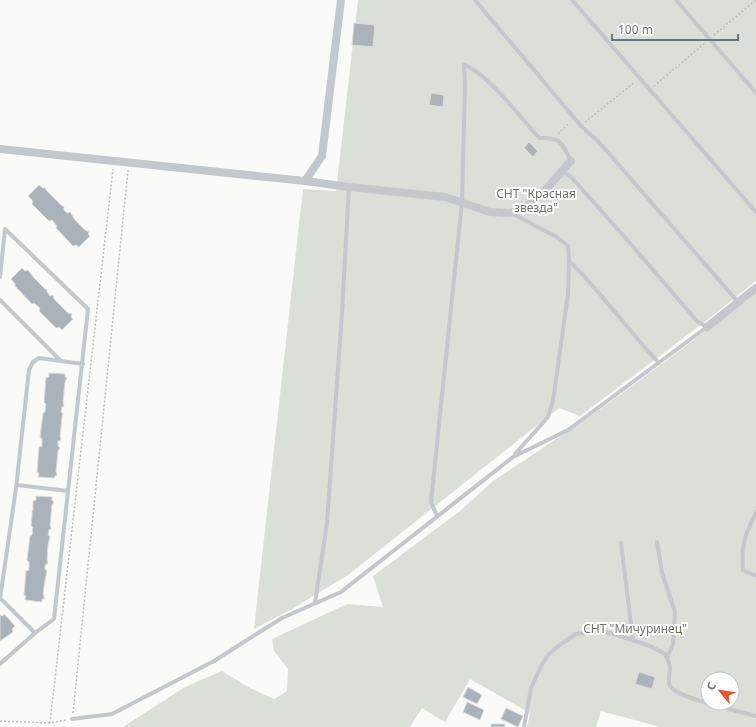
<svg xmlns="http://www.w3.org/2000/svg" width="756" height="727" viewBox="0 0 756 727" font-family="'Noto Sans',sans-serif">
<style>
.green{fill:#dadfd7;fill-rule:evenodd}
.building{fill:#aab3b9;stroke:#dcdcda}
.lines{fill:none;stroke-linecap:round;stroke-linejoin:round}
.path{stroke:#bbbfc2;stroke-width:1.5;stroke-dasharray:2 2;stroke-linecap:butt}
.lane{stroke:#c3c8cc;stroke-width:4}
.street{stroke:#c3c8cc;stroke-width:8}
.labels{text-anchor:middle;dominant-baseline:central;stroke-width:4;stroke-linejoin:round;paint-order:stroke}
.park-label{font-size:12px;fill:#687a64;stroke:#fff}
</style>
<rect width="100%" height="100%" fill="#fafaf8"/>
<path class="green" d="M358,0H756V281L702,324L580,416L559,408L348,575L292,609L254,629L303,189L336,191Z
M756,292V727H660L601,711L596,727H527L530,713L470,679L445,722L422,708L410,727H123L185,687L222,671L250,688L274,699L287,691L288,669L274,651L272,639L347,604L383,607L373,576L460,511L493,481L573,428L609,403L678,352ZM708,679H732V703H708Z"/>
<path class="building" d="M354,23L375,25L373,47L352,45Z
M431,93L444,95L443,107L429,105Z
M529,142L538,151L533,157L524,148Z
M39,185L43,188H45L47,191L61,205L64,207V210L67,213L70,212L75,220L85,230L89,232L88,234L90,236L79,247L76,245L73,246L56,228L57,226L52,220L49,221L32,204L33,201L28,196Z
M22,268L25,271L28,270L34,278L44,288L47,290V292L50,296L53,295L54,299L68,313L72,314L71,317L73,319L62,330L59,327L56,328L39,311L40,308L34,303L32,304L15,286V284L11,279Z
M49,373L65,374V377L67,378L65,382L63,402L64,406L62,407L61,412L63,413L62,417L60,437L61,438L60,441H58V446L60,448L58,451L56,471L57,475L55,476L54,478L38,477L39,473L37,472L39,447L42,446V439L40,437L43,413L45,412L46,404L44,402L46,378L49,377Z
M36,496L52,497V500L54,502L52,505L50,525L51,529L49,530L48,535L50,536L48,545L47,560L48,563L45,565V569L47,571L45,580L43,594L44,596V599H42V602L25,600L26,596L24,595L26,571L29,570V562L27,560L30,536L32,535L33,527L31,526L32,517V511L33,510V501L36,500Z
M4,614L15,626L12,629L13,632L0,641V615L3,616Z
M639,672L655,677L652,689L635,684Z
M468,687L482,695L477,704L463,697Z
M467,702L484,710L480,720L463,712Z
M506,708L523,716L518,727L501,719Z
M491,724H505V727H491Z"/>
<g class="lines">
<path class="path" d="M714,35L756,0
M654,86L705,43
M585,122L635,82
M558,134L569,123
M73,713L128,170
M0,721L50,723L66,720
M50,723L113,169"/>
<path class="lane" d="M475,0L581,126L598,141L738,302
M572,0L756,212
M676,0L756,93
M511,213L557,237L568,246L569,261C602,292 627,330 659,363
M0,277L5,229L88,309L54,619L35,633
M0,300L61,361
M515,454L548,417L553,401L568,294L569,261
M17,485L68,491
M756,512C745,535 741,544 743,570L756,576
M437,516L431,502L462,202L465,84L464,65C484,70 524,121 539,138C561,137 562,143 571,161
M657,542L662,573L675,612L673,644L667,658
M621,543L633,640
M0,599L16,488L29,370L33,362L39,358L83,364
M315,603L327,523L342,313L349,187
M0,664L35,633L0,598
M72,719L112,714L214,661L282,618L341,592L513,457L568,430L707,327L697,321L622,234L571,177L562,171
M524,727L531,688L541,666L549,654L561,644L576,634L604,631L650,646L665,654C667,658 670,663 670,668C670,674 667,680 670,686C676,698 741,712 756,716"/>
<path class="street" d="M0,149L305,181L349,187L445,197L490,212L510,213L524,208L540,196L571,161
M305,181L322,156L341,0
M707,327L756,288"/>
</g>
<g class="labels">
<g class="park-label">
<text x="536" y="193">СНТ "Красная<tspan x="536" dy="14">звезда"</tspan></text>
<text x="635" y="628">СНТ "Мичуринец"</text>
</g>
</g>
<g transform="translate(720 691) rotate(299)"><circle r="19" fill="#ffffff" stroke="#c1c8cd"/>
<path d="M0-3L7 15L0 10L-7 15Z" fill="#e4572e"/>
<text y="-6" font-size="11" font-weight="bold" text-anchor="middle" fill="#657683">С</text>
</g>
<path d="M612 34v6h126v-6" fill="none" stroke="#657683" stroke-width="2"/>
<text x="618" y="34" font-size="12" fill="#657683" stroke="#ffffff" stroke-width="3" paint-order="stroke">100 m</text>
</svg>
